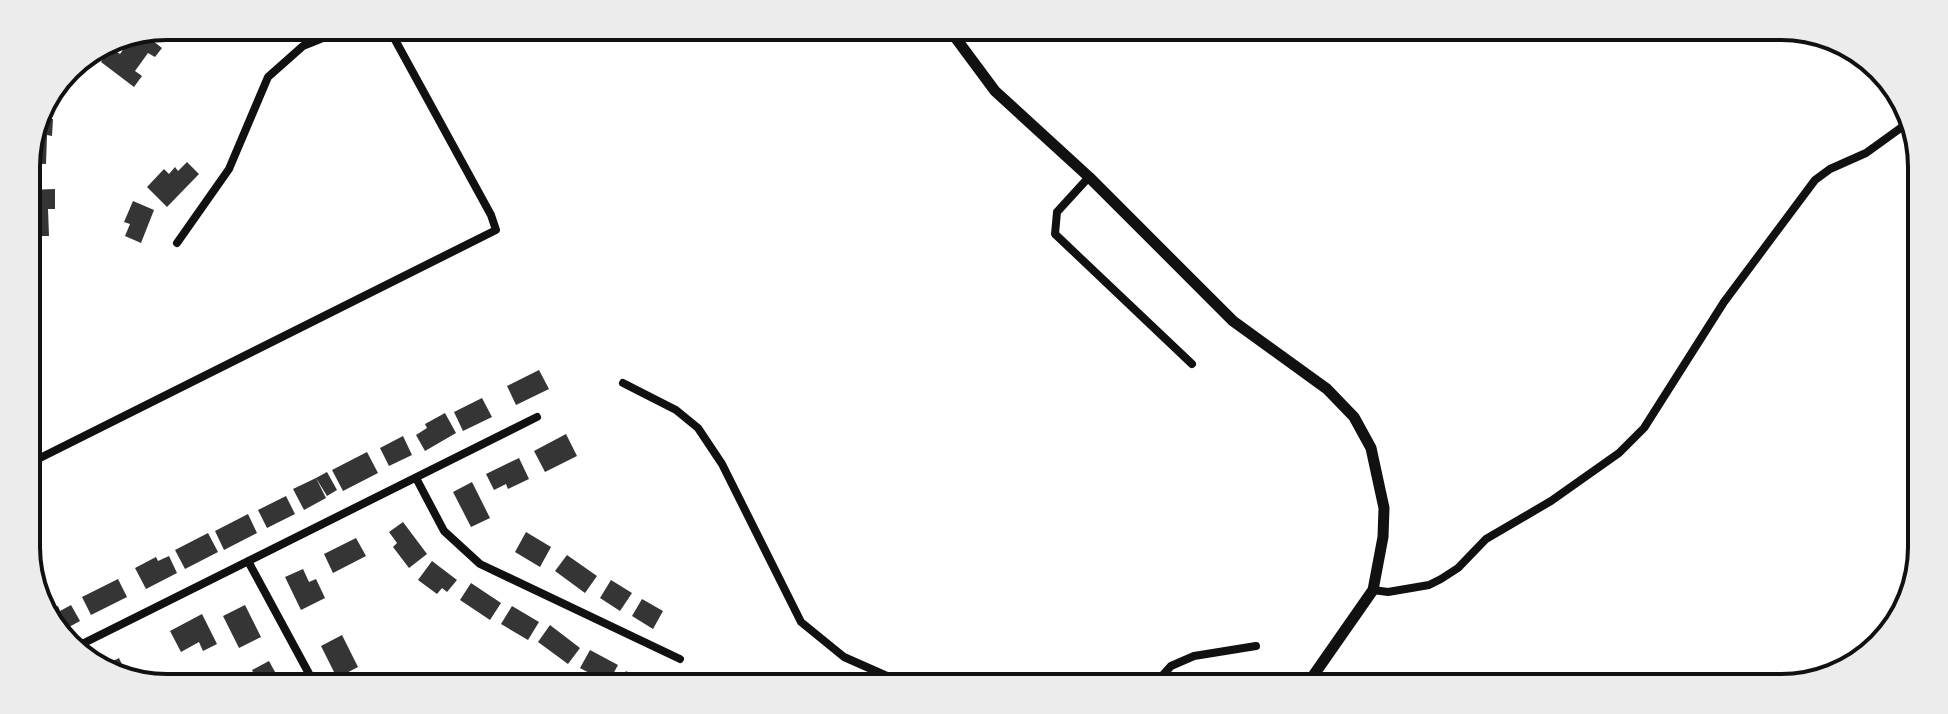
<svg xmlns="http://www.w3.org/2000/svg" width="1948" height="714" viewBox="0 0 1948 714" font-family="'DM Sans',sans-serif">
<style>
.building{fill:#353535}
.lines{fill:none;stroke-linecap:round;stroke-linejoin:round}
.minor{stroke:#111;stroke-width:8}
.tertiary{stroke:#111;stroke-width:11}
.rim{fill:none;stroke:#111;stroke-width:4}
</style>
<rect width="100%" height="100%" fill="#fff"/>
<path class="building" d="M144,34L162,48L155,57L148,53L135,71L142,76L134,87L101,62L111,48L120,54L127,44L125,42Z
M37,119H53L52,136L47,135L46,164L26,163Z
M187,162L199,174L167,207L147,187L164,169L169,174L175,167L178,171Z
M55,189V209H48L49,236H28L27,190Z
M133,201L154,210L141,243L125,236L130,224L124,222Z
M539,370L549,389L516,405L507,386Z
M482,398L492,417L463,431L454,412Z
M445,413L456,433L425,451L416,435L427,428L425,424Z
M566,434L577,456L545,472L534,451Z
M403,436L412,455L389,466L380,448Z
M367,452L378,473L343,491L332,470Z
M519,458L529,479L508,489L506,484L494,490L486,474Z
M327,472L337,490L327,496L316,478Z
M316,478L326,498L304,510L293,489Z
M472,482L490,518L471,527L453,492Z
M286,496L295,514L267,528L258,510Z
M248,514L257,533L224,550L215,531Z
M403,522L427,554L409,568L393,547L397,543L389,532Z
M526,532L551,547L540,567L515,552Z
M208,533L218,552L185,569L175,550Z
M356,538L366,556L333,573L324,554Z
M567,555L597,576L585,593L555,571Z
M169,556L177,573L146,589L135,568L156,557L158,561Z
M432,561L457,580L447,592L442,588L437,594L418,580Z
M303,569L309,582L316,579L325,598L301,610L285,577Z
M118,579L127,597L91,615L82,597Z
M611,580L632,593L620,611L600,598Z
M471,583L501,603L490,620L460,600Z
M642,599L663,611L653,629L632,616Z
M71,605L80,621L58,633L47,612L58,606L60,611Z
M245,605L261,637L239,648L223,616Z
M512,606L539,622L528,640L501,624Z
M202,614L217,644L203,651L199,642L181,652L170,631Z
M550,625L580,648L568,664L538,642Z
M342,635L358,667L337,678L321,646Z
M590,650L618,665L608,683L580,668Z
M119,658L126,673L132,670L137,681H122L101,667Z
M269,661L280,681H257L252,670Z
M626,671L647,683H620Z"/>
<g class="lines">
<path class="minor" d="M1089,177L1057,212L1055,234L1192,364
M177,243L229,169L268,77L303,46L350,27
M623,383L676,410L698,428L722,464L801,622L844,657L905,684
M28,464L496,230L491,215L388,27
M416,478L444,531L480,564L680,659
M248,561L313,681
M1373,590L1388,592L1429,585L1441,579L1458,568L1486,539L1551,501L1619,453L1644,428L1724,302L1815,180L1830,169L1866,153L1909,122
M74,648L537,417
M1154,685L1171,666L1194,656L1256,646"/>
<path class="tertiary" d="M949,29L995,91L1089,177L1233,321L1327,389L1354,417L1371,448L1384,508L1383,537L1373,590L1306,686"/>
</g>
<path d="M0 0H1948V714H0ZM167 40H1781A127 127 0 0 1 1908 167V547A127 127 0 0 1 1781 674H167A127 127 0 0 1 40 547V167A127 127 0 0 1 167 40Z" fill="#ececec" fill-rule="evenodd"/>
<path class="rim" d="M167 40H1781A127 127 0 0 1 1908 167V547A127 127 0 0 1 1781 674H167A127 127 0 0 1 40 547V167A127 127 0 0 1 167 40Z"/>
</svg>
